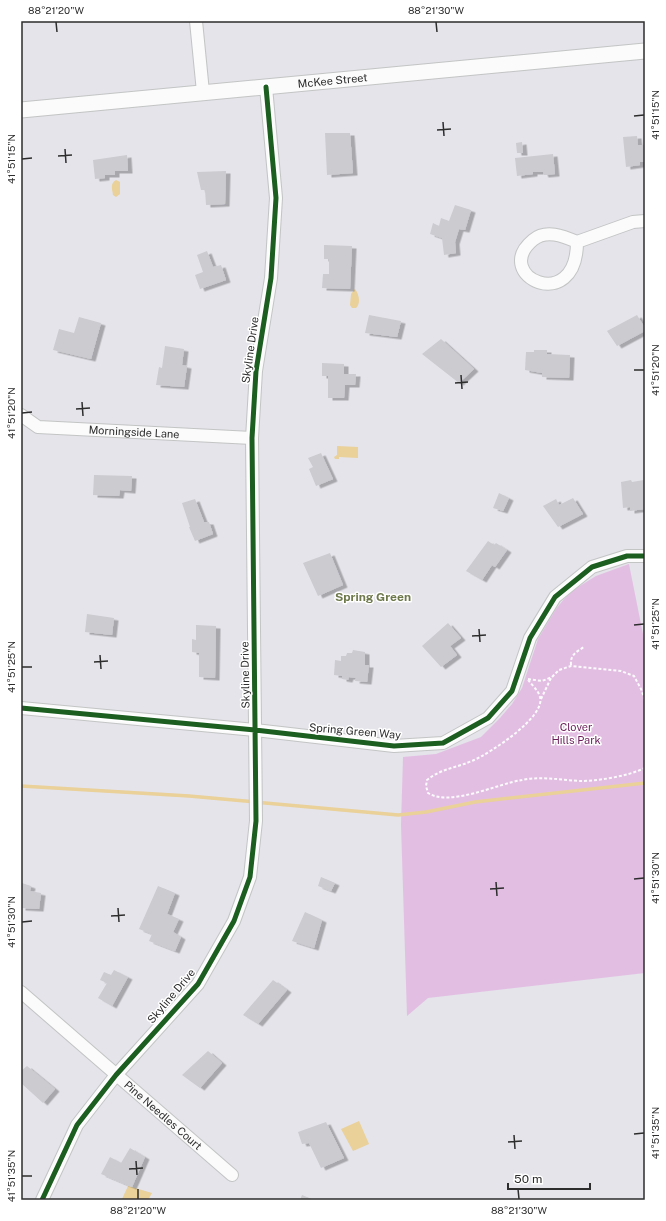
<svg xmlns="http://www.w3.org/2000/svg" width="666" height="1221" viewBox="0 0 666 1221" font-family="'Public Sans',sans-serif">
<style>
.green{fill:#e3bee3}
.water{fill:#ead099}
.lines{fill:none;stroke-linecap:round;stroke-linejoin:round}
.stream{stroke:#ead099;stroke-width:3.5}
.building{fill:#cbcbd0;filter:url(#shadow)}
.minor-casing{stroke:#c3c4c4;stroke-width:14}
.tertiary-casing{stroke:#c3c4c4;stroke-width:17}
.path{stroke:#fbfbfc;stroke-width:2;stroke-dasharray:3 2;stroke-linecap:butt}
.minor{stroke:#fbfbfc;stroke-width:12}
.tertiary{stroke:#fbfbfc;stroke-width:15}
.cycleway-casing{stroke:#fff;stroke-width:8}
.cycleway{stroke:#1b5e20;stroke-width:5}
.ticks{fill:none;stroke:#2d2d2d;stroke-width:1.5}
.labels{text-anchor:middle;dominant-baseline:central;stroke-width:3;stroke-linejoin:round;paint-order:stroke}
.street-label{font-size:11px;fill:#2d2d2d;stroke:#fff}
.park-label{font-size:11px;fill:#6a1d59;stroke:#fff}
.neighbourhood-label{font-size:12px;font-weight:bold;fill:#6d784b;stroke:#fff}
.neatline{fill:none;stroke:#2d2d2d;stroke-width:1.5}
.ticks-label{font-size:10px;text-anchor:middle;fill:#2d2d2d}
</style>
<defs>
<filter id="shadow"><feDropShadow dx="4.5" dy="2.5" stdDeviation="0" flood-color="#0004"/></filter>
</defs>
<rect width="100%" height="100%" fill="#e4e4ea"/>
<path class="green" d="M629,564L645,644V973L428,998L407,1016L401,825L403,757L436,754L481,737L500,718L512,704L522,688L538,639L556,609L564,599L575,589L596,576Z"/>
<path class="water" d="M116,180L120,182V194L116,197L113,195C112,188 110,184 116,180Z
M355,289C359,294 361,303 356,308H352L350,305L351,294Z
M337,446L358,447V458L339,457V459H335L334,457L337,455Z
M359,1121L369,1144L353,1151L341,1129Z
M128,1186L152,1193L148,1200H125L122,1199Z"/>
<g class="lines">
<path class="stream" d="M21,786L189,796L398,815L426,812L475,802L645,783"/>
</g>
<path class="building" d="M325,133H350L353,173L327,175Z
M637,136L638,145H645V162H640V165L626,167L623,137Z
M522,142L523,153H517L516,143Z
M553,154L555,174L544,175L543,172H533V174L517,176L515,158Z
M127,155L128,171H115V175H105V178L95,179L93,160Z
M226,171L225,204L206,205L205,190H201L197,172Z
M455,205L471,210L465,230L459,229L455,242L456,253L444,255L442,238L430,234L433,223L439,226L441,218L449,221Z
M324,245L352,246L350,289L322,288L323,274H329V259H324Z
M207,251L213,267L221,265L226,280L200,289L195,275L203,272L197,255Z
M369,315L401,321L397,337L365,333Z
M637,315L645,328V331L617,346L607,331Z
M79,317L101,323L91,359L53,350L59,329L74,333Z
M441,339L474,369L459,383L422,354Z
M165,346L184,349L182,365L187,366L184,387L156,385L159,367L162,368Z
M534,350H547V354L570,355L569,378L542,377V373L525,370L526,352H534Z
M322,363L344,364V374H356L355,385H345L344,398H328V376H322Z
M321,453L333,479L316,486L309,469L313,467L308,458Z
M94,475L132,476L131,491L120,490L119,496L93,495Z
M631,480L632,482L644,480L645,509L630,511V507L623,508L621,482Z
M499,493L509,498L503,511L493,508Z
M573,498L583,514L558,527L543,506L556,499L559,505Z
M195,499L204,522H209L213,534L195,541L189,527H190L182,503Z
M488,541L494,545L496,543L507,550L495,567L492,565L482,580L466,571Z
M330,553L343,585L318,596L303,563Z
M87,614L114,618L112,635L85,632Z
M448,623L461,638L450,646L457,655L441,667L422,646Z
M196,625L216,626L215,678L199,677V653L192,652V639L196,640Z
M353,650L365,652V665H369L367,682L355,681L356,678L349,677L348,680L342,679V676L334,675L335,660L341,661V656H346L347,653H352Z
M321,877L335,883L331,891L318,886Z
M22,883L31,886L30,891L41,893L39,909L21,908Z
M158,886L175,893L167,914L179,919L173,932L181,937L175,951L149,941L152,934L139,929Z
M305,912L322,920L314,948L292,941Z
M114,970L128,977L112,1006L98,998L107,983L100,980L104,972L111,975Z
M273,980L287,990L258,1024L243,1015Z
M208,1051L222,1063L200,1088L182,1075Z
M27,1066L55,1089L43,1103L21,1083V1071Z
M326,1122L344,1158L321,1168L309,1143L302,1144L298,1132Z
M130,1148L145,1157L132,1187L101,1174L110,1157L121,1163Z
M302,1195L314,1200H300Z"/>
<g class="lines">
<g class="minor-casing">
<g id="minor">
<path d="M196,21L203,92"/>
<path d="M577,242C577,316 490,276 533,240C546,229 563,236 577,242L633,222L645,221"/>
<path id="s1" d="M21,415L38,427L252,438"/>
<path d="M21,708L255,730L394,746L443,743L488,718L512,691L530,638L555,597L592,567L627,556H645"/>
<path id="s2" d="M21,992L232,1175"/>
<path d="M42,1200L77,1125L116,1075L198,984L234,921L250,877L256,821L252,438L256,371L271,278L276,198L266,87"/>
</g>
</g>
<g class="tertiary-casing">
<g id="tertiary">
<path id="s3" d="M21,110L645,51"/>
</g>
</g>
<path class="path" d="M571,665C570,655 576,652 584,647
M528,679L542,681L552,677L559,670L571,666L621,671L634,676L641,689L645,700
M528,680C532,685 538,690 540,697C546,717 490,753 474,760C457,768 442,768 427,780L426,786L428,793C450,807 497,784 522,780C541,776 560,780 580,781C599,781 628,776 645,768
M541,699L551,678"/>
<use href="#minor" class="minor"/>
<use href="#tertiary" class="tertiary"/>
<g class="cycleway-casing">
<path id="cycleway" d="M21,708L255,730L394,746L443,743L488,718L512,691L530,638L555,597L592,567L627,556H645
M42,1200L77,1125L116,1075L198,984L234,921L250,877L256,821L252,438L256,371L271,278L276,198L266,87"/>
</g>
<use href="#cycleway" class="cycleway"/>
</g>
<path class="ticks" d="M56,22L57,32M436,22L437,32M634,116L644,115M443,122L444,136M437,130L451,129M65,149L66,163M58,156L72,155M22,159L32,158M634,370H644M461,375L462,389M455,383L468,382M82,402L83,416M76,409L90,408M22,413L32,412M634,625L644,624M479,629L480,642M472,636L486,635M100,655L101,669M94,662L108,661M22,667H32M634,879L644,878M496,882L497,896M490,889L504,888M118,908L119,922M111,916L125,915M22,922L32,921M634,1134L644,1133M514,1135L515,1149M508,1142L522,1141M136,1161L137,1175M129,1169L143,1168M22,1176H32M138,1189V1199M518,1189L519,1199"/>
<g class="labels">
<g class="street-label">
<text stroke="none"><textPath href="#s3" startOffset="313">McKee Street</textPath></text>
<text transform="translate(250 350) rotate(-82)">Skyline Drive</text>
<text stroke="none"><textPath href="#s1" startOffset="117">Morningside Lane</textPath></text>
<text transform="translate(245 675) rotate(-91)">Skyline Drive</text>
<text transform="translate(355 731) rotate(5)">Spring Green Way</text>
<text transform="translate(171 996) rotate(-50)">Skyline Drive</text>
<text stroke="none"><textPath href="#s2" startOffset="188">Pine Needles Court</textPath></text>
</g>
<g class="park-label">
<text x="576" y="727">Clover<tspan x="576" dy="13">Hills Park</tspan></text>
</g>
<g class="neighbourhood-label">
<text x="373" y="597">Spring Green</text>
</g>
</g>
<rect width="666" height="1221" fill="none" stroke="#ffffff" stroke-width="44"/>
<path d="M508 1183v6h82v-6" fill="none" stroke="#2d2d2d" stroke-width="2"/>
<text x="514" y="1183" font-size="12" fill="#2d2d2d" stroke="#ffffff" stroke-width="3" paint-order="stroke">50 m</text>
<rect x="22" y="22" width="622" height="1177" class="neatline"/>
<g class="ticks-label">
<text x="56" y="14">88°21'20"W</text>
<text x="436" y="14">88°21'30"W</text>
<text transform="translate(655 115) rotate(-90)" y="4">41°51'15"N</text>
<text transform="translate(11 159) rotate(-90)" y="4">41°51'15"N</text>
<text transform="translate(655 370) rotate(-90)" y="4">41°51'20"N</text>
<text transform="translate(11 413) rotate(-90)" y="4">41°51'20"N</text>
<text transform="translate(655 624) rotate(-90)" y="4">41°51'25"N</text>
<text transform="translate(11 667) rotate(-90)" y="4">41°51'25"N</text>
<text transform="translate(655 878) rotate(-90)" y="4">41°51'30"N</text>
<text transform="translate(11 922) rotate(-90)" y="4">41°51'30"N</text>
<text transform="translate(655 1133) rotate(-90)" y="4">41°51'35"N</text>
<text transform="translate(11 1176) rotate(-90)" y="4">41°51'35"N</text>
<text x="138" y="1214">88°21'20"W</text>
<text x="519" y="1214">88°21'30"W</text>
</g>
</svg>
